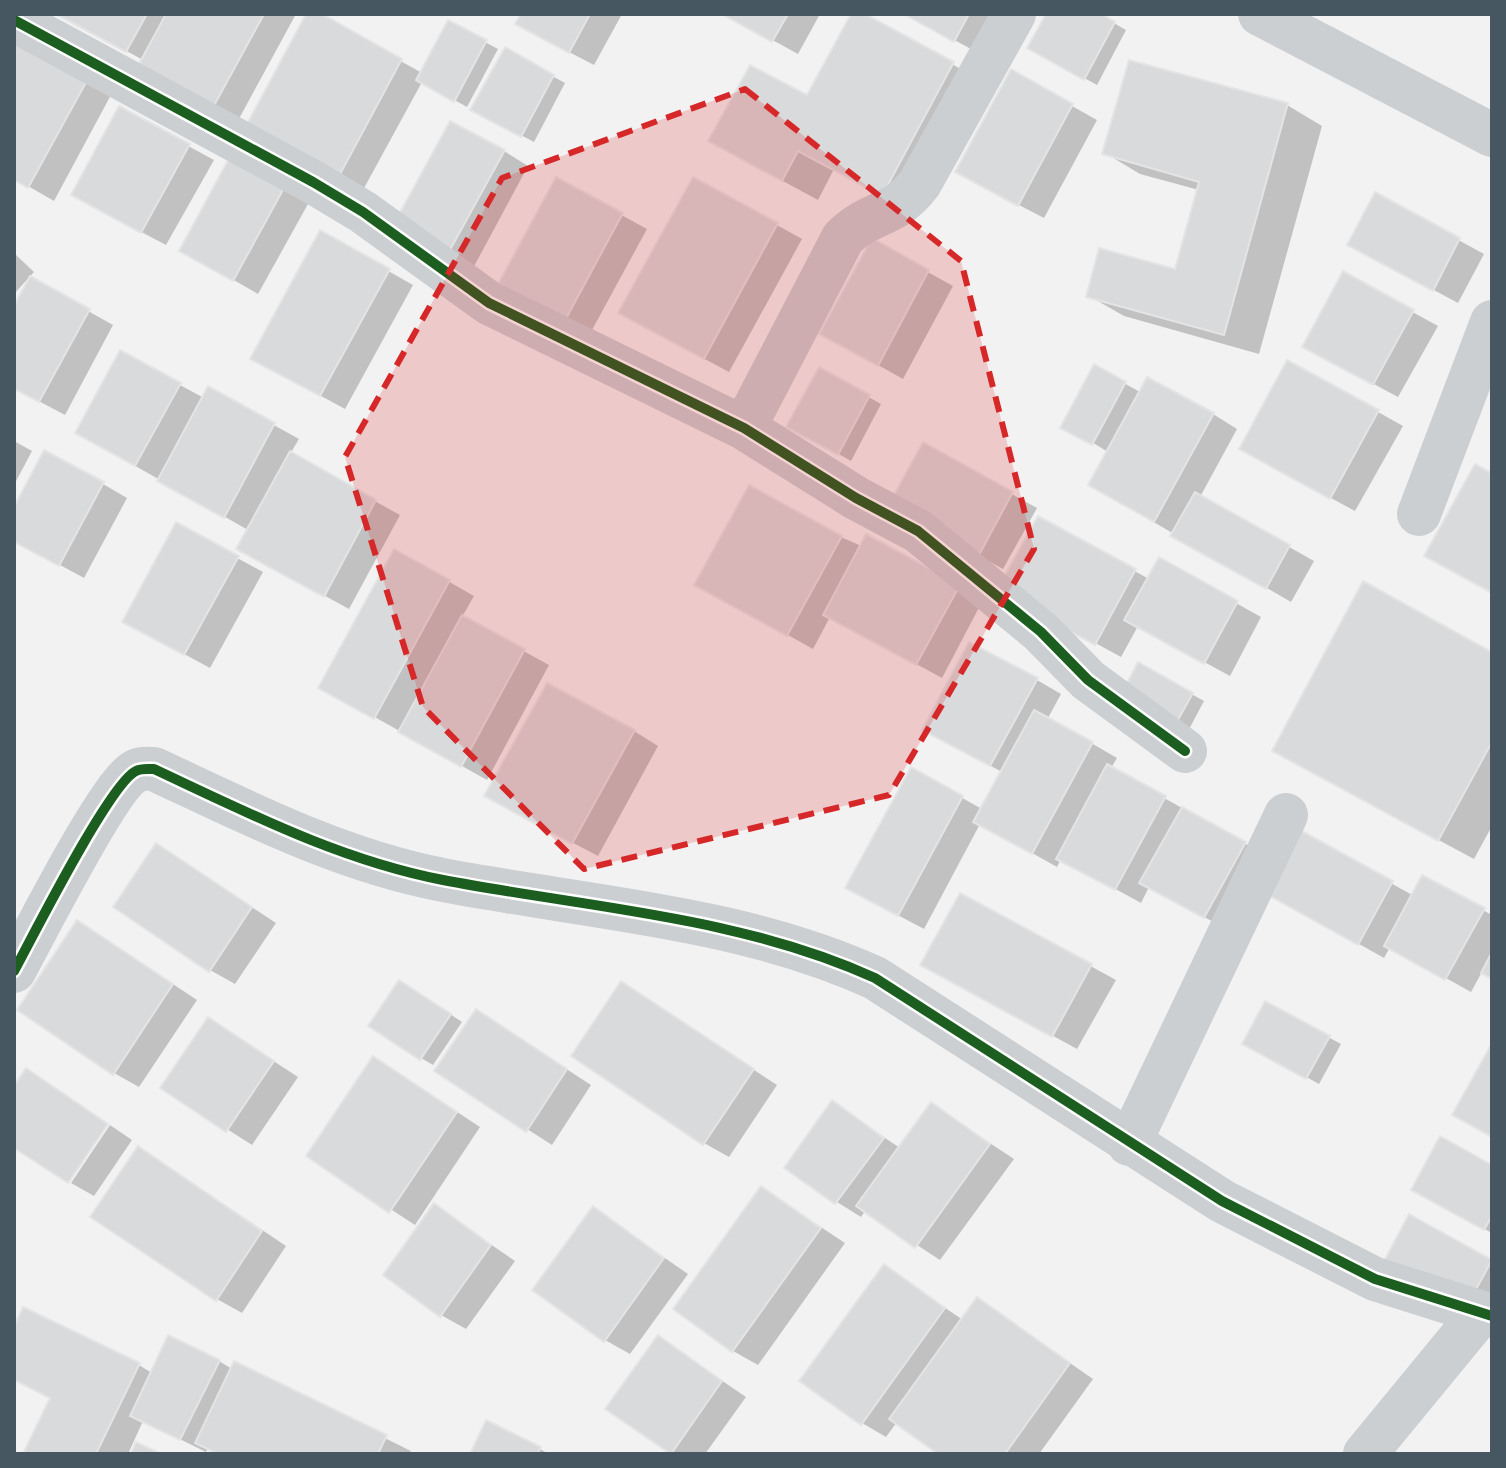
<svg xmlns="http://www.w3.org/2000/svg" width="1506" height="1468" viewBox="0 0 1506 1468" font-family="'Space Grotesk',sans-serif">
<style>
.shadow{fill:#0003}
.building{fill:#d9dadb;stroke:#e4e4e5;stroke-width:2}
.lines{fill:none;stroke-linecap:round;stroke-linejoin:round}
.minor{stroke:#cbcfd2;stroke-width:44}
.cycleway-casing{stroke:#fff;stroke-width:15}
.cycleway{stroke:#1b5e20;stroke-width:10}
.marked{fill:#d62828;fill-opacity:0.2;stroke:#d62828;stroke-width:6;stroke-dasharray:16 10;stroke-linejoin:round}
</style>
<rect width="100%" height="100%" fill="#f3f2f2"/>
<path class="shadow" d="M59,14H296L235,126L143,60Z
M309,14H317L422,73L449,23L498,49L467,107L422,82L363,190L272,141Z
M523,14H622L594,65L542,38Z
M725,14H820L798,54Z
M853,14H861L988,84L918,215L834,169L818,200L746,161L808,98Z
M907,14H1001L980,54Z
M1049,14H1098L1126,30L1097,85L1030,48Z
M14,37L112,93L54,201L14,178Z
M505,50L565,83L534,142L485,116Z
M1011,72L1097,120L1044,218L982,186Z
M1287,105L1322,126L1259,354L1124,316L1089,296L1176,271L1199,190L1140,174L1105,153Z
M120,109L214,160L166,245L98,209Z
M504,151L528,166L471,272L394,228Z
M235,152L313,195L258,294L181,250Z
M557,180L647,229L586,341L521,306Z
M1376,195L1484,254L1458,303L1374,258Z
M777,225L802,239L729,372L645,327Z
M321,233L413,285L345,409L277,372Z
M872,241L953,286L903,379L821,333Z
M14,253L34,272L14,294Z
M1343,274L1438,326L1398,397L1329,360Z
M31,279L113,325L65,415L14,388V310Z
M121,353L204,398L209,389L299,439L290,454L400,515L349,609L263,562L248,530L102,447Z
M1095,367L1140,392L1213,414L1237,429L1200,497L1314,561L1291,602L1090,485L1108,452L1085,438Z
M820,370L881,404L851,461L789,426Z
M1378,412L1403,426L1355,511L1266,463Z
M14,441L32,451L14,485Z
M923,445L1037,508L1003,569L915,521Z
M103,484L127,498L84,578L14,540V511Z
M1039,518L1149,579L1159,560L1261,617L1230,676L1138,626L1121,657L1024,604Z
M177,525L263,572L210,668L149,635Z
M841,537L983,600L942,678L830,617L813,649L697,584Z
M395,551L474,596L462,617L549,665L487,780L321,687Z
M1492,654V826L1474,859L1310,771Z
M1139,665L1204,701L1186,735Z
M1037,680L1061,694L1048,718L1117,758L1111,768L1269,857L1230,931L1149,887L1141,903L1061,859L1057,867L980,824L924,929L873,902L912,770L982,809L1002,772L949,743Z
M634,731L658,746L598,856L511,810Z
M1301,833L1414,896L1423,878L1492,915V977L1482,972L1471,992L1390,947L1384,958L1268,893Z
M157,845L276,923L235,984L210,970Z
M961,895L1116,980L1077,1049L947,978Z
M102,937L197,1000L139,1087L114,1073Z
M622,983L777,1085L729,1157L704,1143Z
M412,989L462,1022L433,1065L421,1058Z
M1265,1003L1341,1044L1319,1084L1245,1043Z
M477,1011L591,1085L552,1145L437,1071Z
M209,1019L298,1077L252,1145L163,1088Z
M398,1073L480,1127L415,1225L309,1156Z
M833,1103L900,1148L932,1105L1014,1159L940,1260L865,1211L861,1217L837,1202L786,1167Z
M110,1125L132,1140L94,1196L71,1183Z
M163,1163L286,1246L242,1313L217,1299Z
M1492,1167V1233L1438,1204Z
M762,1188L845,1243L758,1365L733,1351Z
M434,1206L515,1261L466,1329L441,1315Z
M593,1208L688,1274L630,1354L605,1340Z
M1409,1217L1492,1263V1318Z
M885,1267L963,1320L978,1299L1093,1379L1039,1454H941L897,1422L886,1437L862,1423Z
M14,1331L139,1365L152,1373L219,1361L232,1369L235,1364L411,1451L409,1454H218L208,1448L206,1452L143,1421L128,1454H25L52,1399L14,1380Z
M659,1338L746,1397L705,1454H672L607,1409Z
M540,1449L549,1454H472Z"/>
<path class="building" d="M56,14H147L126,52Z
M166,14H264L210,113L134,73Z
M306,14H322L402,59L338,178L245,128Z
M521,14H590L569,53L515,24Z
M722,14H788L772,42Z
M851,14H865L954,62L882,196L798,151L782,181L708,141L750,65L807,95Z
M904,14H969L954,42Z
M1046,14H1102L1115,22L1084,80L1027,48Z
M448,20L487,40L454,102L416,80Z
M14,35L89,77L28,188L14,180Z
M505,47L554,75L521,137L470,110Z
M1129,60L1288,103L1224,335L1086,297L1099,248L1175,269L1199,182L1102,154Z
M1011,69L1073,104L1018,206L955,172Z
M119,106L190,144L141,233L71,195Z
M450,121L505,150L445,259L391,229Z
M234,149L289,179L233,281L179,251Z
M556,177L623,213L561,328L494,292Z
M693,177L778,223L704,359L618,313Z
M1375,192L1460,238L1433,291L1347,245Z
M320,230L390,269L320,396L250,359Z
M872,238L929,270L878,366L819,334Z
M1343,271L1414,310L1373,385L1302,347Z
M30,276L90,309L39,402L14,389V306Z
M120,350L181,383L135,466L75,433Z
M1287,360L1379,410L1330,499L1239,449Z
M1094,364L1126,382L1092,445L1060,428Z
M819,367L870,395L838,455L786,427Z
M1147,377L1214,413L1154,522L1088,485Z
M208,386L275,423L224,518L157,481Z
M923,442L1013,492L978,557L887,508Z
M44,450L104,482L59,566L14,542V507Z
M290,451L376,500L324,597L236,549Z
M1475,464L1492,473V593L1424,556Z
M749,485L842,536L787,636L694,585Z
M1195,492L1290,545L1266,589L1170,536Z
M1038,516L1136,569L1095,645L996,591Z
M176,522L239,556L184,655L122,622Z
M866,534L960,585L916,665L823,615Z
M394,549L450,580L374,719L318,688Z
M1159,557L1238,601L1204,664L1124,620Z
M1363,581L1492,652V742L1438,841L1272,751Z
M462,615L525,649L461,767L398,732Z
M969,642L1038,678L990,766L922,730Z
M1138,662L1193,693L1173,729L1119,699Z
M547,683L635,730L572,844L484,796Z
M1034,710L1093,742L1032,854L973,822Z
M1107,764L1166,796L1115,890L1056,859Z
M911,767L963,796L898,916L845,888Z
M1182,807L1246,842L1204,918L1139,883Z
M1300,830L1393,881L1358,945L1266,894Z
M156,843L252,907L209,972L113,907Z
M1422,875L1485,908L1445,980L1384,946Z
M960,893L1092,964L1052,1037L920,965Z
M77,920L173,984L113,1075L17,1010Z
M1492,952V979L1481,973Z
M399,980L451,1014L420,1060L368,1026Z
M621,981L754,1069L703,1145L571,1056Z
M1265,1001L1330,1036L1306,1079L1242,1044Z
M476,1009L567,1069L526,1132L434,1071Z
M208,1017L274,1061L226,1132L160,1088Z
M1492,1043V1137L1452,1115Z
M373,1056L457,1112L389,1213L306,1156Z
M26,1068L108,1124L68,1183L14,1148V1086Z
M832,1100L884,1138L835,1204L784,1168Z
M931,1102L990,1144L915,1248L856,1206Z
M1440,1136L1492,1165V1216L1484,1230L1411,1190Z
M138,1146L262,1231L216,1301L90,1217Z
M761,1186L821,1228L732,1352L673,1309Z
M434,1203L491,1245L440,1317L383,1275Z
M593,1206L664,1258L604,1342L532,1290Z
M1409,1214L1492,1260L1467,1306L1384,1261Z
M884,1264L945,1308L861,1425L799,1381Z
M977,1297L1070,1363L1005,1454H938L889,1419Z
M23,1307L140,1363L96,1454H23L50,1398L14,1380V1327Z
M168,1335L220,1360L180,1440L130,1416Z
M658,1335L722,1381L671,1454L605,1409Z
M234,1361L387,1435L378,1454H218L195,1443Z
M486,1420L541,1447L537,1454H470Z
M136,1442L161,1454H131Z"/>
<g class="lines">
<path class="minor" d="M1260,14L1492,135
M14,20L313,182L363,212L489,303L744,428L856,498L918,531L1041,632L1088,680L1185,751
M744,428L843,238C871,210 894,218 920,183L1014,14
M1419,514L1492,322
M14,971C32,938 110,783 136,771C141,768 148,769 154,769C248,813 340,860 443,880C589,908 738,916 875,978L1222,1201L1375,1279L1492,1316
M1129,1144L1286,815
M1365,1454L1481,1313"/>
<g class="cycleway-casing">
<path id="cycleway" d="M14,20L313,182L363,212L489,303L744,428L856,498L918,531L1041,632L1088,680L1185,751
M14,971C32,938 110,783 136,771C141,768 148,769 154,769C248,813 340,860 443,880C589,908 738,916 875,978L1222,1201L1375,1279L1492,1316"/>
</g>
<use href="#cycleway" class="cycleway"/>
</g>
<path class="marked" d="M745,89L961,261L1034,549L889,795L584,869L423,707L345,457L502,178Z"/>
<rect width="1506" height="1468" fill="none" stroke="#475761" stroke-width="32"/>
</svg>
